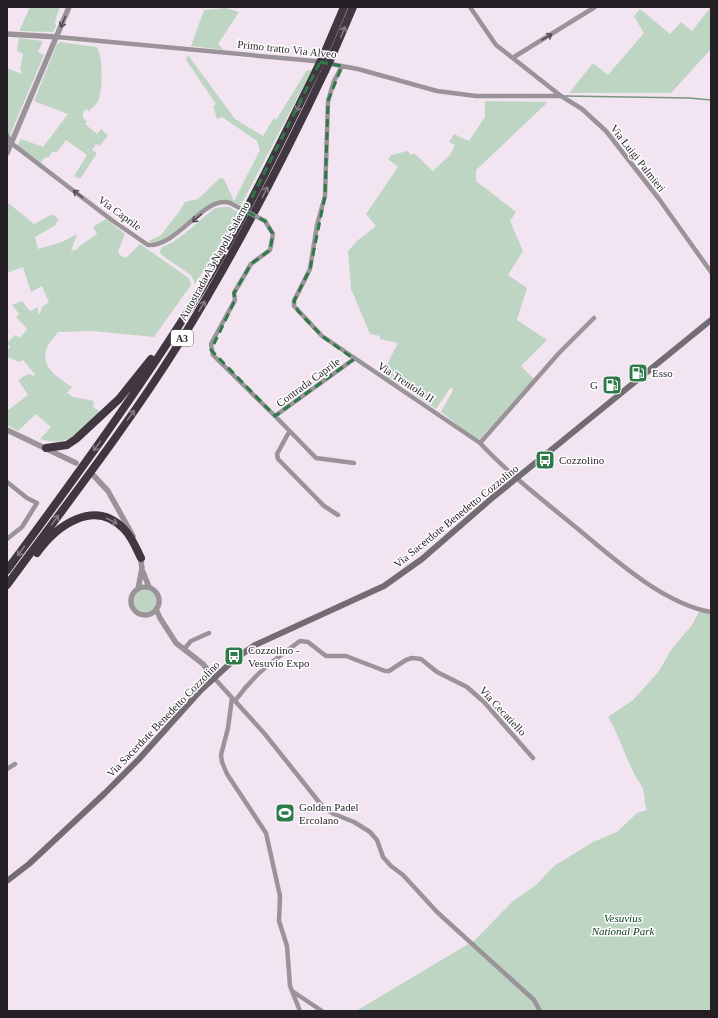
<svg xmlns="http://www.w3.org/2000/svg" width="718" height="1018" viewBox="0 0 718 1018" font-family="Georgia,serif">
<style>
.green{fill:#bed5c3}
.lines{fill:none;stroke-linecap:round;stroke-linejoin:round}
.stream{stroke:#7a9580;stroke-width:1.5}
.minor{stroke:#9a9499;stroke-width:4.5}
.tertiary{stroke:#9a9499;stroke-width:5.5}
.secondary{stroke:#736c73;stroke-width:6}
.motorway{stroke:#413741;stroke-width:8}
.minor-bridge{stroke:#9a9499;stroke-width:4.5}
.motorway-bridge{stroke:#413741;stroke-width:8}
.oneway{stroke:#534e53}
.oneway2{stroke:#847d84}
.marked{fill:none;stroke:#2e7a49;stroke-width:3;stroke-dasharray:8 5;stroke-linejoin:round}
.labels{text-anchor:middle;dominant-baseline:central;stroke-width:3;stroke-linejoin:round;paint-order:stroke}
.shield{fill:#fff;stroke:#666266;stroke-width:1}
.shield-label{font-size:10px;font-weight:bold;fill:#241f24}
.street-label{font-size:11px;fill:#241f24;stroke:#fff}
.poi-label{font-size:11px;fill:#241f24;stroke:#fff;text-anchor:start}
.park-label{font-size:11px;font-style:italic;fill:#07391c;stroke:#fff}
</style>
<rect width="100%" height="100%" fill="#f2e5f1"/>
<path class="green" d="M30,7H60L55,21L56,26L53,32L19,31Z
M226,8L239,12L218,44L224,50L191,46L204,10Z
M710,8L711,49L671,93H569L593,63L608,75L644,33L634,16L640,9L670,34L681,22L692,31Z
M19,38L43,41L38,52L44,55L10,135L7,132V68L21,74L22,71L20,70L23,54L17,51Z
M61,42L96,47C104,53 102,90 99,99C98,103 92,108 89,111L86,109L83,113V118L87,122L85,124L97,134L101,129L108,135L100,146L96,144L92,150L97,153L80,179L74,176L87,155L66,140L57,152H52L49,157L44,158L41,163L17,146L21,139L43,147L68,114L34,101L57,44Z
M188,55L235,119L263,136L274,118L276,120L307,70H312L241,205L233,202H216L168,238L154,243L148,241L160,236L179,212L185,202L198,199L220,178L224,179L234,201L260,150L257,141L222,117L217,119L213,106L216,104L186,60Z
M485,101L548,102L476,170V181L516,212L510,221L523,251L508,275L527,288L517,320L547,340L521,366L534,379L478,441L441,412L453,390L451,387L436,409L409,391L412,386L403,380L400,385L386,378L389,370L385,368L398,343L380,339V336L370,334L351,289L348,251L357,241L376,226L366,214L398,167L388,159L391,155L408,151L410,154H415L433,171L450,155L455,145L449,142L454,134L469,141L485,117Z
M7,202L34,224L53,214L59,220L56,223V225L35,237L38,249L62,242L77,234L71,251L78,249V247L97,234L93,227L106,219L125,234L118,252L120,255L126,258L140,244L189,278L191,285L154,337L92,331L58,332C55,337 49,342 47,348C39,367 59,378 72,387L67,393L73,397L94,401L93,407L101,412C79,431 71,448 40,439L51,427L36,414L18,431L7,425V411L28,395L18,380L28,374L34,376L35,374L23,360L19,362L7,357V350L10,347L7,343L15,335L20,338L27,329L16,317L19,314L12,305L22,301L30,311L38,307V313L40,314L42,307L49,302L42,286L31,292L23,267L7,273Z
M223,207H229L238,212L220,244L195,284L191,275L163,256L160,253C160,245 167,246 173,242C188,232 201,219 215,208Z
M134 601a11 11 0 1 1 22 0a11 11 0 1 1-22 0Z
M701,608L711,610V1011H356L475,940L513,901L536,885L554,866L593,842L617,832L637,813L647,810C644,803 645,797 643,789C641,783 636,779 634,773C624,754 620,737 608,717L633,700L659,671L671,650L692,625Z"/>
<g class="lines">
<path class="stream" d="M565,96L689,98L711,100"/>
<path class="minor" d="M470,7L496,45L561,96L582,109L606,131L659,199L711,272
M57,37L314,61L358,69L437,91L476,96H561
M514,57L595,7
M342,66L334,81L328,101L325,196L317,225L310,269L294,301V306L322,336L480,443C510,475 544,501 578,529C614,559 664,604 711,612
M7,135L11,143L113,221L148,245C178,247 205,194 230,203
M265,221L273,234L270,250L251,264L234,293L235,300L211,344L213,355L275,416L354,359
M275,416L316,458L354,463
M289,432L277,454L278,459L324,506L338,515
M480,443L559,353L594,318
M7,482L27,498L37,503L22,527L7,539
M185,648L191,641L209,633
M215,679L264,733L323,807L334,814L354,822L370,832L377,840L383,857L391,866L403,875L437,912L534,1000L540,1011
M232,698L228,728L221,755L222,762L227,774L266,833L280,896L279,921L287,946L290,986L300,1011
M235,701C255,673 273,661 300,641L308,642L326,656H346L385,671H389L406,660L412,658L421,659L437,672L467,687L484,702L533,758
M7,769L15,764
M292,991L322,1011"/>
<path class="tertiary" d="M7,34L57,37
M7,153L69,7
M7,430L76,463
M94,476L108,491L133,536
M143,572L149,587
M131 601a14 14 0 1 1 28 0a14 14 0 1 1-28 0Z
M138,589L142,568L140,555
M156,609L160,618L176,643L203,664L215,679"/>
<path class="secondary" d="M7,881L29,864L105,793L139,759L201,690L235,659L255,645L384,586L422,559L491,499L711,320"/>
<path class="motorway" d="M324,54L344,7
M332,56L353,7
M46,448L67,445L76,439L119,399L151,359
M37,553C56,526 94,498 124,529C132,537 136,548 141,558
M7,570C72,482 137,393 195,300C240,227 278,148 316,71
M7,585C65,506 126,428 178,345C233,257 281,164 325,71"/>
<path class="minor-bridge" d="M230,203L265,221"/>
<path class="motorway-bridge" d="M316,71L324,54
M325,71L332,56"/>
</g>
<defs><path id="oneway-shaft" d="M-6 0H5M1.5-3L5.5 0L1.5 3" fill="none" stroke-width="1.6" stroke-linecap="round" stroke-linejoin="round"/></defs>
<g class="oneway">
<use href="#oneway-shaft" transform="translate(63 22) rotate(112)"/>
<use href="#oneway-shaft" transform="translate(547 37) rotate(-30)"/>
<use href="#oneway-shaft" transform="translate(78 194) rotate(-142)"/>
<use href="#oneway-shaft" transform="translate(197 218) rotate(139)"/>
</g>
<g class="oneway2">
<use href="#oneway-shaft" transform="translate(343 32) rotate(-67)"/>
<use href="#oneway-shaft" transform="translate(299 106) rotate(117)"/>
<use href="#oneway-shaft" transform="translate(265 192) rotate(-63)"/>
<use href="#oneway-shaft" transform="translate(202 306) rotate(-59)"/>
<use href="#oneway-shaft" transform="translate(131 415) rotate(-54)"/>
<use href="#oneway-shaft" transform="translate(97 446) rotate(126)"/>
<use href="#oneway-shaft" transform="translate(55 520) rotate(-54)"/>
<use href="#oneway-shaft" transform="translate(112 521) rotate(27)"/>
<use href="#oneway-shaft" transform="translate(21 551) rotate(126)"/>
</g>
<path class="marked" d="M320,62L342,66L328,101L325,196L310,269L294,301L298,311L322,336L354,359L275,416L211,350L235,300L234,293L251,264L270,250L273,234L265,221L245,211Z"/>
<defs>
<g id="fuel-square" transform="scale(1)"><rect x="-9" y="-9" width="18" height="18" rx="4" fill="#2e7a49" stroke="#fff"/><path d="M-5.5-6h7V0h2V4h1.3V-2.5L3-4.5l.8-.8L6-3V5H2.5V1h-1V6h-7ZM-4.2-4.7v3.2H.2V-4.7Z" fill="#fff"/></g>
<g id="bus-square" transform="scale(1)"><rect x="-9" y="-9" width="18" height="18" rx="4" fill="#2e7a49" stroke="#fff"/><path d="M-5-6H5V4H4V6H2V4H-2V6H-4V4H-5ZM-3.5-4V0h7V-4ZM-3.5 1.2v1.5H-2V1.2ZM2 1.2v1.5H3.5V1.2Z" fill="#fff"/></g>
<g id="stadium-square" transform="scale(1)"><rect x="-9" y="-9" width="18" height="18" rx="4" fill="#2e7a49" stroke="#fff"/><path d="M0-5a6.5 5 0 1 0 0 10a6.5 5 0 1 0 0-10ZM-3.5-1.8h7v3.6h-7Z" fill="#fff"/></g>
</defs>
<g fill-rule="evenodd">
<use href="#fuel-square" x="638" y="373"/>
<use href="#fuel-square" x="612" y="385"/>
<use href="#bus-square" x="545" y="460"/>
<use href="#bus-square" x="234" y="656"/>
<use href="#stadium-square" x="285" y="813"/>
</g>
<g class="labels">
<rect class="shield" x="171" y="330" width="22" height="16" rx="3"/>
<g class="shield-label">
<text x="182" y="338">A3</text>
</g>
<g class="street-label">
<text transform="translate(287 49) rotate(6)">Primo tratto Via Alveo</text>
<text transform="translate(638 158) rotate(52)">Via Luigi Palmieri</text>
<text transform="translate(120 213) rotate(36)">Via Caprile</text>
<text transform="translate(214 261) rotate(-61)">Autostrada A3 Napoli-Salerno</text>
<text transform="translate(308 382) rotate(-36)">Contrada Caprile</text>
<text transform="translate(406 382) rotate(33)">Via Trentola II</text>
<text transform="translate(456 516) rotate(-39)">Via Sacerdote Benedetto Cozzolino</text>
<text transform="translate(503 711) rotate(47)">Via Cecatiello</text>
<text transform="translate(163 719) rotate(-46)">Via Sacerdote Benedetto Cozzolino</text>
</g>
<g class="poi-label">
<text x="652" y="373">Esso</text>
<text x="598" y="385" text-anchor="end">G</text>
<text x="559" y="460">Cozzolino</text>
<text x="248" y="650">Cozzolino -<tspan x="248" dy="13">Vesuvio Expo</tspan></text>
<text x="299" y="807">Golden Padel<tspan x="299" dy="13">Ercolano</tspan></text>
</g>
<g class="park-label">
<text x="623" y="918">Vesuvius<tspan x="623" dy="13">National Park</tspan></text>
</g>
</g>
<rect width="718" height="1018" fill="none" stroke="#241f24" stroke-width="16"/>
</svg>
